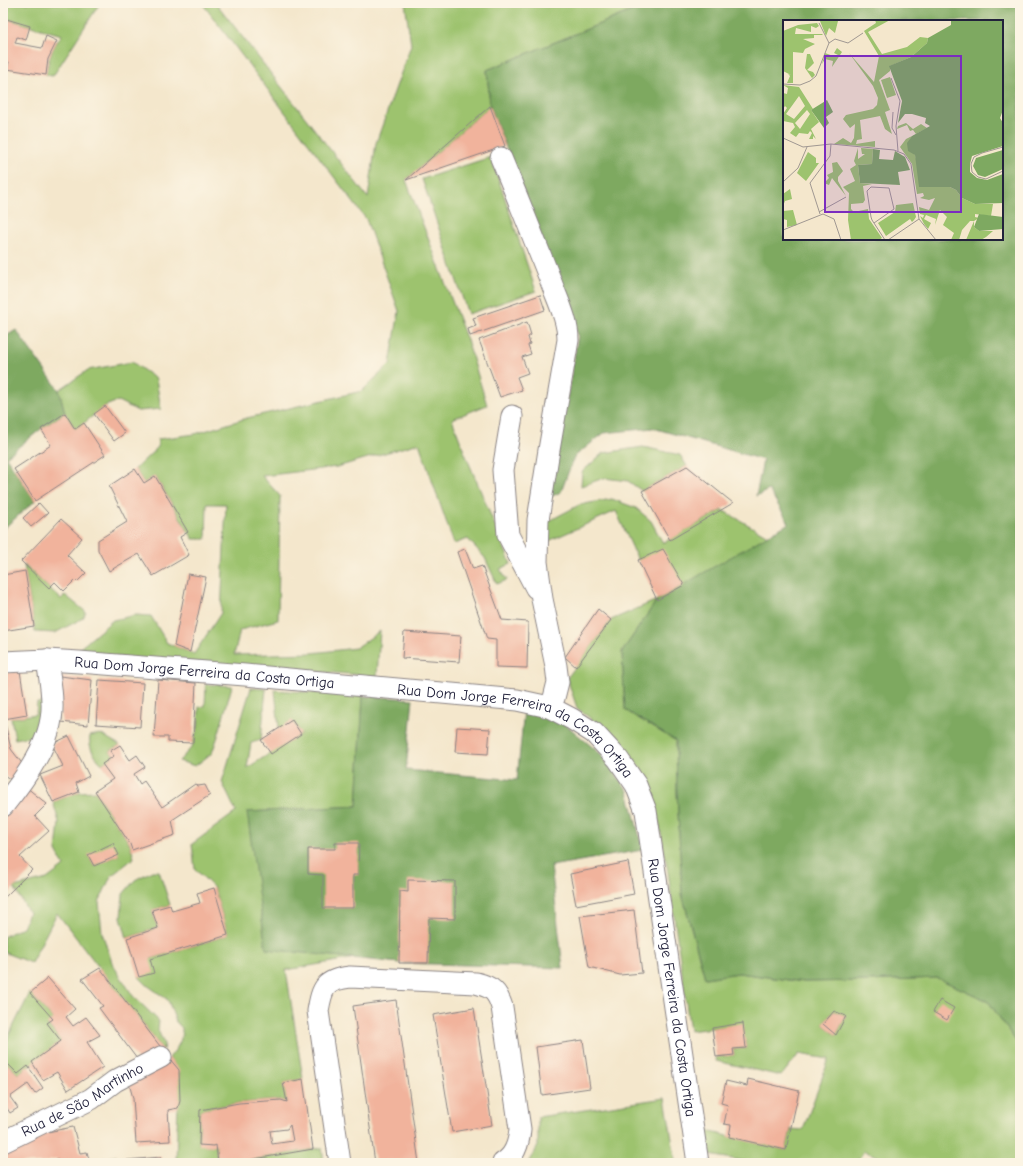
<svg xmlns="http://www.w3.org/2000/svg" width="1023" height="1166" viewBox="0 0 1023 1166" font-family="'Comic Neue',sans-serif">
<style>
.green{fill:#9dc36e;stroke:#607254;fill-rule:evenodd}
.forest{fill:#7ea961;stroke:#50664e;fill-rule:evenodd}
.building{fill:#f1b39c;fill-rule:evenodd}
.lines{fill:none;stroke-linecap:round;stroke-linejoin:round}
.minor-casing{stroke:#8b8484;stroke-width:23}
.minor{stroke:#fff;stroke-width:21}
.labels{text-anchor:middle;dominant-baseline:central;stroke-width:4;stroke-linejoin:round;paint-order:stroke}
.street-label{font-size:15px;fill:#22223b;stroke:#fcf5e5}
.inset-road{fill:none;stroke:#a09892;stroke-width:1}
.view{fill:#7b2cbf;fill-opacity:0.15;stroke:#7b2cbf;stroke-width:2}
.inset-edge{fill:none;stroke:#22223b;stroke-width:2}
</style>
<rect width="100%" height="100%" fill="#fcf5e5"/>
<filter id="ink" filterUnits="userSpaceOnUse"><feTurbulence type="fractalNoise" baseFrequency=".025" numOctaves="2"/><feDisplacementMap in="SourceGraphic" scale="8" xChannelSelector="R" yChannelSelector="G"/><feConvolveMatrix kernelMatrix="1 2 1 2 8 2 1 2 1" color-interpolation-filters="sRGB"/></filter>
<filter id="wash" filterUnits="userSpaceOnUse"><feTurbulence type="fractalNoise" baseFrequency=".012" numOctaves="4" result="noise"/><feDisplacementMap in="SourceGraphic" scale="16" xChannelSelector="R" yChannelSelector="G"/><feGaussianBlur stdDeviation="0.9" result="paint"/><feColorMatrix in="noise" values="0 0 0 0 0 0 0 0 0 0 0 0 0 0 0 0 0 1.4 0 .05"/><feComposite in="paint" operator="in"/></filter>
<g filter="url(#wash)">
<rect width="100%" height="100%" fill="#f4e7cc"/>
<path class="green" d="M3,3H80L86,6L89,3H100L53,76L46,75C48,60 52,47 62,35L3,18Z
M202,3H216L368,198L376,143L411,45L405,3H647L646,5L487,70L490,106L406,180L468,343L487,405L452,419L464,451L511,564L500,569L507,580L497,584L485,558L468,539L454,544L419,443L337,467L262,476L280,496L278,620L240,630L234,655L312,653L356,648L380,631L377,676L73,654L113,620L136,615L151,616L167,643L194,654L221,613L226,504H207L206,539H193L155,476L144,483L135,469L158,447V439L195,434L247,418L362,391L390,364L399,311L366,219Z
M491,157L536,291L468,314L422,179Z
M132,362L156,379L161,409L138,411L118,401L105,406L84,423L75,429L65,413L59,390L88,370Z
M643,447L680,455L687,466L642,491L628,481L604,478L581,486L582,472L603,453Z
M612,499L636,508L651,521L663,543L722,510L768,536L684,585L638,560L616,511L544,543L547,522L579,505Z
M24,565L61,599L65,595L86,612L83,618L55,633L35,632Z
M657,600L622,652L625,710L676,741L677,791L682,894L705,978L739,973L803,982L868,981L937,978L988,1001L1020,1047V1163H888L889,1161L864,1151L856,1163H755L710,1155L707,1131L786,1150L791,1129L803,1130L829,1059L799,1054L781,1076L716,1061V1057L734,1055L733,1049L746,1048L742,1024L690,1031L668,872L656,806L642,770L613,736L577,708L567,678L611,620ZM834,1011L846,1016L836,1035L823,1024Z
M206,684L232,686L218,736L212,753L195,766L179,761L192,747L198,726L199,707L205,706Z
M251,688L266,689L261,740L251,743L247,768L301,734L292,720L279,729L275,690L363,696L357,806L248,812L266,949L355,958L286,970L303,1079L284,1083L287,1102L281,1100L239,1103L200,1110L199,1144L214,1146L216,1145L218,1163H176L179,1071L169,1058C177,1048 183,1041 182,1028L176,1022L168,1000L147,985L139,977L150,959L228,935L214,888L195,869L192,844L236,812L222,782Z
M46,701L35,747L26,737L15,739L11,718L36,714L37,703Z
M100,734L120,745L110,751L114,756L102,764C94,756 88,747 90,736Z
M95,791L130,844L134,858L111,876L99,902L102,933L113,965L133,996L159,1021L158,1030L164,1044L163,1050L57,913L31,963L3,952V937L23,927L29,913L14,887L47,879L64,866L56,851L59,822L53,802L79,792ZM119,855L94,866L89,856Z
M152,871H159L170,905L152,910L158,928L127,938L121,917L123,894L135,880Z
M30,993L53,1019L47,1024L61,1041L18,1074L7,1063L3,1066V1047Z
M665,1098L676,1163H529L538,1146V1117Z
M322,1148L324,1163H231L313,1149Z
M116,1156L117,1163H90L89,1161Z"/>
<path class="forest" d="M647,3H1020V1047L988,1001L937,978L868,981L803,982L739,973L705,978L682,894L677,791L676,741L625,710L622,652L657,600L789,523L769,490L756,496L763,460L653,428L604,433L574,457L561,492L550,497L578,335L490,106L487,70L646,5ZM784,21H1002V239H784Z
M16,330L59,390L65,413L41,429L6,457L35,501L3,529V338Z
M363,696L413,699L406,770L517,780L524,710L565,724L602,755L628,791L643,850L551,866L563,968L399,963L266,949L247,812L357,806Z"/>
<g id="blocks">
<path class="building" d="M3,18L30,26L26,40L17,37L15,43L42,48L46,36L57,41L48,59L46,75L7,69L9,62L3,60Z
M490,106L505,146L406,180Z
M540,295L545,310L470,336L468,329L476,326L473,318Z
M527,322L531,335L528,337L530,344L528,345L531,354L522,357L528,373L517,377L522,390L500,397L479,340Z
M105,406L125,433L114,441L94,414Z
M65,413L75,429L84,423L105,455L35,501L14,469L51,445L41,429Z
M687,466L733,503L670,540L642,491Z
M135,469L144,483L155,476L188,532L180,537L189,555L153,576L139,554L109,571L98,550V540L127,522L109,486Z
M39,503L48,513L31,527L23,518Z
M61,519L82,538L67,555L86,573L77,582L75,580L64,591L55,582L49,588L21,561Z
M465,549L473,569L482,566L502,620L528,622L527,668L496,667V640L487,639L457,552Z
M663,549L684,585L657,600L638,560Z
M25,571L34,626L3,631V575Z
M188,574L206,577L190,652L174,646Z
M598,609L611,620L576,667L565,657Z
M404,632L461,636L459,662L402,658Z
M20,671L27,715L4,719L11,749L24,766L14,782L4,775L3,771V673Z
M60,676L92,680L88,725L61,722L62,719L58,682Z
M99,680L143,683L140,727L96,724Z
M158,680L196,683L193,743L168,742V737H154Z
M292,720L301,734L271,754L261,740Z
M457,727L490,729L488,754L455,752Z
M69,736L89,776L76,783L79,792L53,802L40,775L63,766L52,744Z
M120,745L130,760L137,755L145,767L134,774L140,784L144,781L162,807L195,784L198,786L205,785L210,795L172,820L175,835L132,850L130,844L95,791L113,779L102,764L114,756L110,751Z
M26,787L47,804L35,816L49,831L20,857L32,870L3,899V814Z
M113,843L119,855L94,866L88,855Z
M335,843H359L358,875H353V908H323V875L308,874V849H335Z
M628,862L634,894L576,905L570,874Z
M408,880L455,881V919L429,918L428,963H399L400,891L408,892Z
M214,888L228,935L150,959L154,973L139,977L127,938L158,928L152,910L170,905L172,911L200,903L197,893Z
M634,910L642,973L620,975L589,967L580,916Z
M100,968L163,1050L140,1063L99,1008L103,1006L82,979Z
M48,978L75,1009L66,1017L73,1026L86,1017L100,1035L87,1042L103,1067L68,1090L57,1072L43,1080L32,1062L61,1041L47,1023L53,1019L30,993Z
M396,1000L419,1163H375L353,1006Z
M940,1000L954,1008L947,1020L933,1012Z
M474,1008L492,1125L452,1132L433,1015Z
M834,1011L846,1016L836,1035L823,1024Z
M743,1023L746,1048L733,1049L734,1055L716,1057L712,1028Z
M583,1040L590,1088L542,1095L536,1047Z
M169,1058L179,1070L180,1101L178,1108L168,1110L170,1141L136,1143L133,1098L128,1080Z
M7,1063L18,1074L28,1066L43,1088L35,1094L28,1084L10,1097L18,1108L10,1113L3,1102V1066Z
M303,1079L313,1149L231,1163H218L216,1145L214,1146L199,1145L200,1110L239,1103L281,1100L287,1102L283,1083ZM290,1125L293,1141L272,1144L270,1131L287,1129Z
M748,1079L799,1091L786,1150L729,1137L731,1125L724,1124L728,1105L721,1103L726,1081L747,1086Z
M73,1127L80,1153L87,1152L90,1163H58L57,1159L42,1163H3V1148L32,1135Z
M161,1157V1163H127V1160Z"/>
</g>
</g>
<g filter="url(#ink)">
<use href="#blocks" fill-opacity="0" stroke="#8b8484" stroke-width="1"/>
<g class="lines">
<g class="minor-casing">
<g id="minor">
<path d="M501,158C518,198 534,239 550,279C557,299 568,319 568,340L549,450L538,520L537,562L542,599L556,666L558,682L554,698L549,707"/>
<path d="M512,416L503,470L508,535L536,588"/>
<path id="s1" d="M3,662L47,660L79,662L245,675L517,700L549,707L572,719L594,733L618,759L636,785L646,811L698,1163"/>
<path d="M3,806C25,779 54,740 52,703C52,689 49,674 47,660"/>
<path id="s2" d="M3,1142L91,1099L115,1081L161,1057"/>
<path d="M340,1163L318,1011C322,987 325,980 350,977L476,983C492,987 497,991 502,1007L520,1129C519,1142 515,1156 503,1163"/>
</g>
</g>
<use href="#minor" class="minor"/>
</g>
</g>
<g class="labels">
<g class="street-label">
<text stroke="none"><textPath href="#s1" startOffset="202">Rua Dom Jorge Ferreira da Costa Ortiga</textPath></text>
<text stroke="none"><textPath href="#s1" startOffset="526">Rua Dom Jorge Ferreira da Costa Ortiga</textPath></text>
<text stroke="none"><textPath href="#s1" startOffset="874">Rua Dom Jorge Ferreira da Costa Ortiga</textPath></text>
<text stroke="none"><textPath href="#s2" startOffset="90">Rua de São Martinho</textPath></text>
</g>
</g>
<g transform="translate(783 20)">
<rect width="220" height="220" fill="#f4e7cc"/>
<path d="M92,0H107L85,12L99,34L124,27L137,17L145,18L144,23L128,37L107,46V51L96,60L107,90L102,92L109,114L102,109L97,96L77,100L79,119L74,120L73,124L92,121V127L51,124L60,118L68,123L71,118L72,104L67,108L60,99L63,95L90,89L94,85L95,78L90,66L66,33L91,62L96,36L81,11L93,3ZM37,1H55L52,13L46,8L43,16ZM34,3L36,6L33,8L28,6V12L13,8L12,14H39L40,15H31V18L20,19L32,24L22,29L20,33L10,32V63H4L7,56L5,54L8,55L0,51V11L15,5ZM54,28L59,32L49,47L50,41L42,39L39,44L42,33L53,37L55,35L51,33ZM24,34H27L31,43L24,50L30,52L32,55L29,58L22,48ZM107,57L113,75L104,78L98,60ZM0,65L16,67L30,89L28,90L36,102L28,109L33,119L30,116V119H26L29,113L27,111L25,114L16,113L13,117L7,113L12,107L10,103L0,101V94L4,88L2,86L0,89V73L4,74L5,68ZM16,76L22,86L11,99L3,94ZM24,90L27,94L17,109L12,103ZM123,103L130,109L138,104L144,108L133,114L130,110L127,111L124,105L114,109L115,106ZM129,116L125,123L132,135L140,166L167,167L173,170L179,178L192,184H210L208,196L192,194V197L196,198L191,201V207L196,211H210L203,217L198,220H183L191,201H187L179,210L176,220H168L171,213L160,205L164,197L157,190L152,205L153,199L143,195L141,199L148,203L145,209L141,204L137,196L140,198L141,195L137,194L136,187L146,190L152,178L146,180L137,178L141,176L140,173L134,174L129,144L117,127L123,119ZM75,128V139L82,134H79L78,128L90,129L89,144L75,145L77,163L89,164L80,166L82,180L80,183L68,184V189L71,192L85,189L86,199L99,218L96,220H68L65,200L66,173L60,167L72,161L67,149L73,145L71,141ZM25,132L33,138V143H36L23,161L14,153ZM54,142L60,151L55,157V161L63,176L49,158L46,165L41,163L46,158L44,155L50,152L49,143ZM7,169L9,179L2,181L0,186V174ZM130,183L133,197L131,200L129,202L127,199L103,216L95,203L112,192L113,185ZM10,190L14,205L4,207V200L0,199V191Z" fill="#9dc36e" fill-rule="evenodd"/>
<path d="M168,0H220V90L217,98L220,103V126L189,136L187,144V152L194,158L204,160L220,154V183L192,184L179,178L173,170L167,167H136L132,135L125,131L124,123L129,116L147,106L142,103L143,98L129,94H122L115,103L119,81L106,46L128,37L144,23L145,18L168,5ZM44,80L50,92L43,97L46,103L41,108L28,90ZM90,129L97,130L96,139L110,140L112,131L122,137L127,150L115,152L117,165L77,163L75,145L89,144ZM220,130V149L202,157L195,155L190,146L193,138ZM196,194L220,197V209L196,211L191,207Z" fill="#7ea961"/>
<path class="inset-road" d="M36,3L46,23M108,58L117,81L113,106L115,131M0,64L17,65L27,61L33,56L46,23L52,19L65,23L80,13M110,92L109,108L113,115M0,118L20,127L48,124L111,130L121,134L128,144L136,199L153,220M220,127L199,133L191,137L188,144L189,152L195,157L203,159L220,151M0,162L15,148L24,127M36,192L63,177M37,194L27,163L47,136L48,124M91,203L111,189L106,168L88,167L84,171L88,197L89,200L102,220M0,210L40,194L51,199L58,220M105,220L136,199"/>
<path class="view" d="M42,36H178V192H42Z"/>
<rect width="220" height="220" class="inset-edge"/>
</g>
<rect width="1023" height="1166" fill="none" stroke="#fcf5e5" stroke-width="16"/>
</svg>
